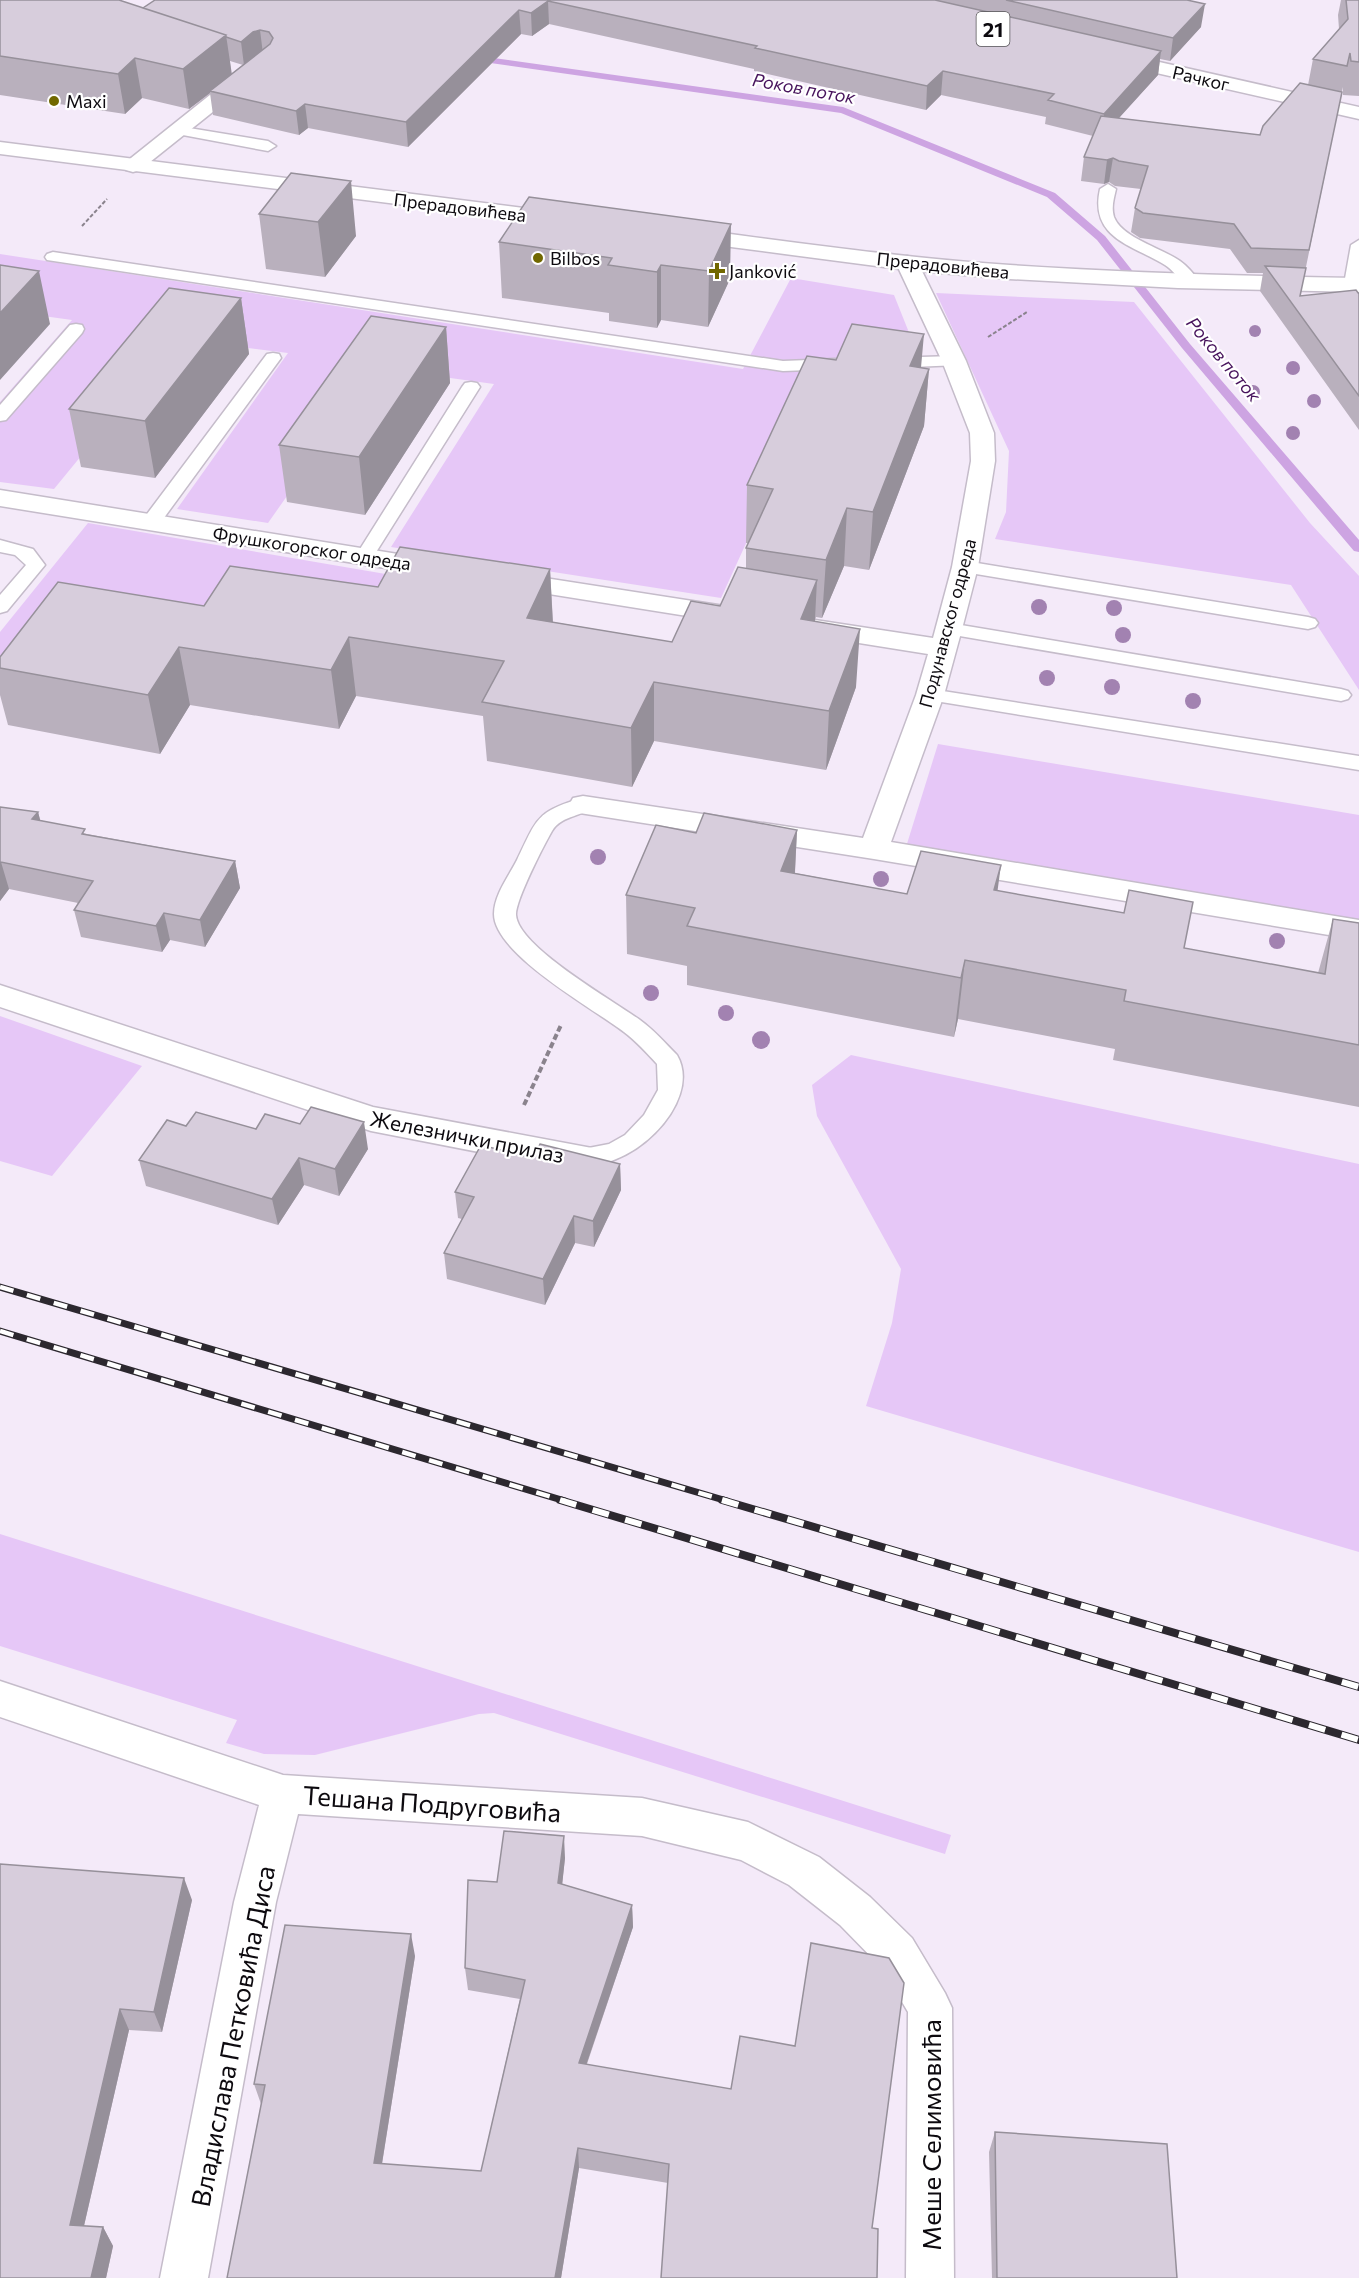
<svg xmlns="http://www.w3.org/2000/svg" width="1359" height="2278" viewBox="0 0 1359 2278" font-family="Commissioner,sans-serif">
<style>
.green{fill:#e6c7f7}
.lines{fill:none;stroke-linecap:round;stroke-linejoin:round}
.stream{fill:#cda4e2;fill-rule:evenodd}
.lane-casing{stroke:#c5bcca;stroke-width:3}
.street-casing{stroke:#c5bcca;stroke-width:3}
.secondary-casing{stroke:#c5bcca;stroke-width:3}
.primary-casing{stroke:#c5bcca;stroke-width:3}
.path-far1{stroke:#8a838d;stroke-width:2;stroke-dasharray:4 2;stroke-linecap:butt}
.path{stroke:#8a838d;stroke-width:4;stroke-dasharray:6 3;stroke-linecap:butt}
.lane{fill:#fff;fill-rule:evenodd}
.street{fill:#fff;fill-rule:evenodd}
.secondary{fill:#fff;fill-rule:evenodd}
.primary{fill:#fff;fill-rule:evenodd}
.rail-far1-casing{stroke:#2c282f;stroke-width:7}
.rail-casing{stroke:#2c282f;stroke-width:8}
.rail-far1{stroke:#fff;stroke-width:4.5;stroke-dasharray:14;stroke-linecap:butt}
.rail{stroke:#fff;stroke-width:6;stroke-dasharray:17;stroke-linecap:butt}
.tree{fill:#a282b1}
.wall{fill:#b9b0bd;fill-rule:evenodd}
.shaded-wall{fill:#96909a}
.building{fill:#d7cddc;stroke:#96909a;stroke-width:1.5}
.poi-dot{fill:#716800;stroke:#fff;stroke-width:2}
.labels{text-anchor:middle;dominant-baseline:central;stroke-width:4.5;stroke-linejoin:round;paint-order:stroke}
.far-street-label{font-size:18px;fill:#0d0a0f;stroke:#fff}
.far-water-label{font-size:18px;font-style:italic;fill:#47135c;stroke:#fff}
.far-poi-label{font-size:18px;fill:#0d0a0f;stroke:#fff;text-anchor:start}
.shield{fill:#fff;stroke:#565457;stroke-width:1.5}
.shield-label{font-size:20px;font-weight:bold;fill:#0d0a0f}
.street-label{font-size:21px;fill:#0d0a0f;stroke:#fff}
.near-street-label{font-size:26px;fill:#0d0a0f;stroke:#fff}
</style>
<rect width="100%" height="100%" fill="#f4eaf9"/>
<path class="green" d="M0,254L743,369L791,278L894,295L924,370L824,373L721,598L391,547L494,384L377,368L268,523L177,509L288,353L177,339L54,489L0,482V402L72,320L0,310Z
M936,293L1134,302L1310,523L1359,576V690L1291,585L995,539L1006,512L1009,451Z
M88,523L409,578L376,634L51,627L0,696V632Z
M938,744L1359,815V923L906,847Z
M0,1016L142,1066L52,1176L0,1161Z
M851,1055L1359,1164V1552L866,1406L892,1323L901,1269L817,1116L812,1085Z
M0,1534L951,1835L945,1854L494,1713L479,1714L315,1755L264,1754L226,1743L237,1720L0,1646Z"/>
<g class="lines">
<path class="stream" d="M472,55L843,107L1055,193L1105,236L1190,344L1359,540V552L1354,551L1182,348L1097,240L1047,197L841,113L469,60V56Z"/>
<g class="lane-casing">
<path id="lane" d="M177,126L268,141L276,146L268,151L172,133L170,130Z
M1108,184L1116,189C1114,198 1111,207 1114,217C1122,238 1162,248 1180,261C1187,266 1194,274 1199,281L1197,284H1185C1178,278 1173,270 1165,265C1132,245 1089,238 1100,189Z
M1359,240V286L1352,289L1344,284L1351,245Z
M53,252L783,361L835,359L841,360L843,364L841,368L835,369L783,371L47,260L45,257L47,254Z
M76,324L82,325L84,329L82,333L6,420L0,421V405L70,325Z
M273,353L279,354L281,358L158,526H144L142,522L144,518L267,354Z
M954,356L960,357L962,361L960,365L888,368L882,367L880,363L882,359L888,358Z
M471,382L477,383L480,387L373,557L371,561H357L355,557L462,387L465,383Z
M0,540L33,549L45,565L7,611L0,613V595L26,565L15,555L0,552Z
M965,561L1308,617L1315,619L1318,623L1315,627L1308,629L958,571L956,567L958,563Z
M949,623L1341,689L1348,691L1351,695L1348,699L1341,701L942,633L939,629L942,625Z
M930,689L1359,756V770L923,699L920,695L923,691Z
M583,798L590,800L593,805C586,817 562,814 552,831C544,845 515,901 516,915C518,947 614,1001 640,1020C654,1030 665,1043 677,1055C705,1103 625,1179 573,1163L570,1157L573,1151L609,1144L625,1135L644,1115L658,1090L657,1064C647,1053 636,1041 624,1032C594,1009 494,954 494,914C494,895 509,876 517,860C537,819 536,811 583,798Z"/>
</g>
<g class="street-casing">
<path id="street" d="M247,69L254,71L257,75L254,79L140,170L133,172L126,170L123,166L126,162L240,71Z
M907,256L915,258L918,263L966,361L994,433L995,461L978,567L962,629L944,695L891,842L1359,920V940L874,859L573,812L569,805L573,798L583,796L863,838L916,695L928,654L815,636L806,634L802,628L806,622L815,620L933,638L952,567L971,461L970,433L942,361L896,263L899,258Z
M0,490L435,560L444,563L448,568L444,573L435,576L0,506Z
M507,572L731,607L740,609L744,615L740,621L731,623L498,586L494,580L498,574Z
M0,985L373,1107L592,1148L597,1157L592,1166L580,1169L530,1162L371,1131L0,1007Z
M0,1681L283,1775L642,1798L748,1822L819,1857L870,1897L912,1938L945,1993L952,2008L954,2278H906L908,2012L882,1968L840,1925L789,1885L741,1860L642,1836L298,1814L276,1902L208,2278H160L234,1902L259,1805L0,1717Z"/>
</g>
<g class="secondary-casing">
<path id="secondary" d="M0,142L563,213L571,214L574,219L571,224L563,225L0,154Z
M685,228C793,242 901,258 1010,265C1126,273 1242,276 1359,278V292L1178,288L1009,279L907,270L677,240L674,235L677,230Z"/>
</g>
<g class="primary-casing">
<path id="primary" d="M1115,52L1359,107V119L1108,62L1105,58L1108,54Z"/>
</g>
<path class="path-far1" d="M82,226L107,199
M988,337L1027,312"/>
<path class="path" d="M524,1105L561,1025"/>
<use href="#lane" class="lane"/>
<use href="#street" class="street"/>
<use href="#secondary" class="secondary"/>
<use href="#primary" class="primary"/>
<g class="rail-far1-casing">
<path id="rail-far1" d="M0,1287L727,1501
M0,1331L565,1501"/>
</g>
<g class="rail-casing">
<path id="rail" d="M560,1500L1359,1740
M722,1500L1359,1687"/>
</g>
<use href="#rail-far1" class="rail-far1"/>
<use href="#rail" class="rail"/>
</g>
<g class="tree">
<circle cx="1255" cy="331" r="6"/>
<circle cx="1293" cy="368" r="7"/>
<circle cx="1253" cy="392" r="7"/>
<circle cx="1314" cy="401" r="7"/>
<circle cx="1293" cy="433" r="7"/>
<circle cx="1039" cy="607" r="8"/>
<circle cx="1114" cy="608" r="8"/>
<circle cx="1123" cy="635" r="8"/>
<circle cx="1047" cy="678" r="8"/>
<circle cx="1112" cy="687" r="8"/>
<circle cx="1193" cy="701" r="8"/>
<circle cx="598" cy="857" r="8"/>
<circle cx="881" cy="879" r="8"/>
<circle cx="1277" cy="941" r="8"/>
<circle cx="651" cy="993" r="8"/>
<circle cx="726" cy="1013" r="8"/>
<circle cx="761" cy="1040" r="9"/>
</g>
<path class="wall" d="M0,0L143,8L155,0H1187L1201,27L1170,61L1160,59L1158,75L1118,118L1260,135L1308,85L1313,59L1339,29L1338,15L1341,0H1359V96L1343,95V87L1300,296L1359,294V430L1260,291L1263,273H1247L1230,249L1140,238L1131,232L1135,208L1141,189L1115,186L1109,182L1104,184L1081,181L1084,157L1093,136L1045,124L1046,117L941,95L926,110L754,71V69L549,24L532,36L521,34L408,147L308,128L299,135L213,115L210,93L189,109L142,98L125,114L0,95ZM230,61L243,65L231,74Z
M291,173L356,236L325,277L266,269L259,214Z
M529,197L730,279L708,327L661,320L657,328L609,321V313L502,298L499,242Z
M241,298L249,354L155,478L81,467L69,409Z
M446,327L450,383L365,515L287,502L279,445Z
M836,360L929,369L924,426L869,570L844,566L822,618L816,617L815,621L856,687L826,770L654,741L632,787L487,761L483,716L356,696L339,729L190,705L160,754L8,725L0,695V657L204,606L550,569L553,622L672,642L720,606L746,569V548L748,543H746L747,485Z
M0,807L38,812L40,820L87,834L235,861L240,888L205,947L170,940L162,952L81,937L74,910L78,903L9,889L0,901Z
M797,830L795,873L907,894L997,890L1184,948L1318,973L1333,919L1359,923V1107L1113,1060L1115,1049L958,1019L954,1037L687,985V966L627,954L626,895L696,833Z
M186,1126L256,1129L368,1149L339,1196L304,1185L278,1225L146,1186L139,1160Z
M533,1158L620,1164L621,1190L594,1247L575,1243L545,1305L447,1279L444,1253L462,1219L458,1218L455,1192Z
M565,1858L562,1884L632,1905L633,1927L587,2064L872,2228L877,2278L668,2183L579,2168L561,2278H227L261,2104L254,2084L415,1956L382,2164L481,2171L520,1999L468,1990L465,1968L497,1882Z
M0,1864L192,1900L162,2032L129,2030L84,2226L103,2227L113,2246L106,2278H0Z
M995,2132L1177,2278H992L989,2152Z"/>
<path class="shaded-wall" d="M548,1L549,24L532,36L531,13Z
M1205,4L1201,27L1170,61L1173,38Z
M519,10L521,34L408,147L406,122Z
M260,30L263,54L244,65L241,42L253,32Z
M226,35L232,75L210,91V93L189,109L183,69Z
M1161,51L1158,75L1101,138L1104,114Z
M135,58L142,98L125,114L118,74Z
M943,71L941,95L926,110L927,86Z
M305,104L308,128L299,135L296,111Z
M1113,158L1109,182L1104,184L1107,160Z
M351,181L356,236L325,277L318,222Z
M731,224L730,279L708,327L709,271Z
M661,265V320L657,328V272Z
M39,271L50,324L0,380V313Z
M241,298L249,354L155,478L145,421Z
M446,327L450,383L365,515L359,457Z
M924,334L919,390L910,366Z
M929,369L924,426L869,570L873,512Z
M847,508L844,566L822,618L826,560Z
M550,569L553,627L527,618Z
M817,580L814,638L801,619Z
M860,629L856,687L826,770L829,711Z
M349,637L356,696L339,729L331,670Z
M179,647L190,705L160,754L148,695Z
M654,682V741L632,787L631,728Z
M38,812L45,838L32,819Z
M797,830L794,889L781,871Z
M235,861L240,888L205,947L200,920Z
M1,862L9,889L0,901V864Z
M1001,865L993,924L994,890Z
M164,913L170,940L162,952L156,926Z
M965,960L958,1019L954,1037L961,978Z
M364,1122L368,1149L339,1196L335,1169Z
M299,1158L304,1185L278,1225L272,1199Z
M620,1164L621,1190L594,1247L593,1221Z
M574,1216L575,1243L545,1305L543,1279Z
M564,1836L565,1858L560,1905L558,1883Z
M184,1878L192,1900L162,2032L154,2012Z
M632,1905L633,1927L580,2083L579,2063Z
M411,1934L415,1956L379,2182L374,2163Z
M120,2009L129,2030L80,2243L70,2225Z
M578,2148L579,2168L561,2278H555Z
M103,2227L113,2246L106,2278H91Z"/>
<path class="building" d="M0,0H119L226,35L183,69L135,58L118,74L0,56Z
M155,0H935L1161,51L1104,114L1048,100L1054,94L943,71L927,86L755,48L757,46L548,1L531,13L519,10L406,122L305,104L296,111L210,91L270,44L273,38L269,32L260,30L253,32L241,42L226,37V35L143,8Z
M1006,0H1187L1205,4L1173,38Z
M1346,0H1359V62L1351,61L1350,53L1347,66L1313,59L1348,19Z
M1300,83L1342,92L1309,250L1251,248L1234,224L1143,213L1135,208L1148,166L1119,161L1113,158L1107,160L1084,157L1101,116L1260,135L1263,126Z
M291,173L351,181L318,222L259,214Z
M529,197L731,224L709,271L661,265L657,272L608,265L612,258L499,242Z
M0,265L39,271L0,313Z
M1265,266L1306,268L1300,296L1356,290L1359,294V396Z
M169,288L241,298L145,421L69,409Z
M371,316L446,327L359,457L279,445Z
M852,324L924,334L910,366L929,369L873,512L847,508L826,560L746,548L773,489L747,485L807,356L836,360Z
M400,547L550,569L527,618L672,642L691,601L720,606L738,567L817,580L801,619L860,629L829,711L654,682L631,728L482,702L504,661L349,637L331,670L179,647L148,695L0,668V657L58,582L204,606L230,566L378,587Z
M0,807L38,812L32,819L85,829L82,834L235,861L200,920L164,913L156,926L74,910L93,881L1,862L0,864Z
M704,813L797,830L781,871L907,894L921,851L1001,865L994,890L1124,913L1129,890L1193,902L1184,948L1325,974L1333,919L1359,923V1045L1124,1001L1126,990L965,960L961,978L687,926L695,908L626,895L656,825L696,833Z
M311,1107L364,1122L335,1169L299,1158L272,1199L139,1160L167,1120L186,1126L196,1112L256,1129L265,1114L300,1124Z
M540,1144L620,1164L593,1221L574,1216L543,1279L444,1253L474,1197L455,1192L481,1145L533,1158Z
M504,1831L564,1836L558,1883L632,1905L579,2063L731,2089L740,2036L795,2046L811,1943L889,1958L904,1983L872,2228L878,2229L877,2278H661L669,2164L578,2148L555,2278H227L265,2085L254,2084L285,1925L411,1934L374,2163L481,2171L525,1980L465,1968L468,1880L497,1882Z
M0,1864L184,1878L154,2012L120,2009L70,2225L103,2227L91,2278H0Z
M995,2132L1167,2144L1177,2278H997Z"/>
<g class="poi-dot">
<circle cx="54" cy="101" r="6"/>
<circle cx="538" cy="258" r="6"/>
<path d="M714 262h6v6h6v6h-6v6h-6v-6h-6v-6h6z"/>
</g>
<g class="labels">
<g class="far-street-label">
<text transform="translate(1201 78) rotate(13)">Рачког</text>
<text transform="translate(460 207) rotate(7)">Прерадовићева</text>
<text transform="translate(943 265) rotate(6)">Прерадовићева</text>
<text transform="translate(312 548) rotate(9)">Фрушкогорског одреда</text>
<text transform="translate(947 623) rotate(-75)">Подунавског одреда</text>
</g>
<g class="far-water-label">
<text transform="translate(804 88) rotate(10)">Роков поток</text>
<text transform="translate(1224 359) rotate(50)">Роков поток</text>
</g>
<g class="far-poi-label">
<text x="66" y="101">Maxi</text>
<text x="550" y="258">Bilbos</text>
<text x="729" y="271">Janković</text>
</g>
<rect class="shield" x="976.5" y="12" width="33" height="34" rx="4.5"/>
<g class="shield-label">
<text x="993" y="29">21</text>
</g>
<g class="street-label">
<text transform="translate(467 1136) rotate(11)">Железнички прилаз</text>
</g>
<g class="near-street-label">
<text transform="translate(432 1803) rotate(4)">Тешана Подруговића</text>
<text transform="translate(232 2036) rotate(-79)">Владислава Петковића Диса</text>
<text transform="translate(930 2135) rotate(-90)">Меше Селимовића</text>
</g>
</g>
</svg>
